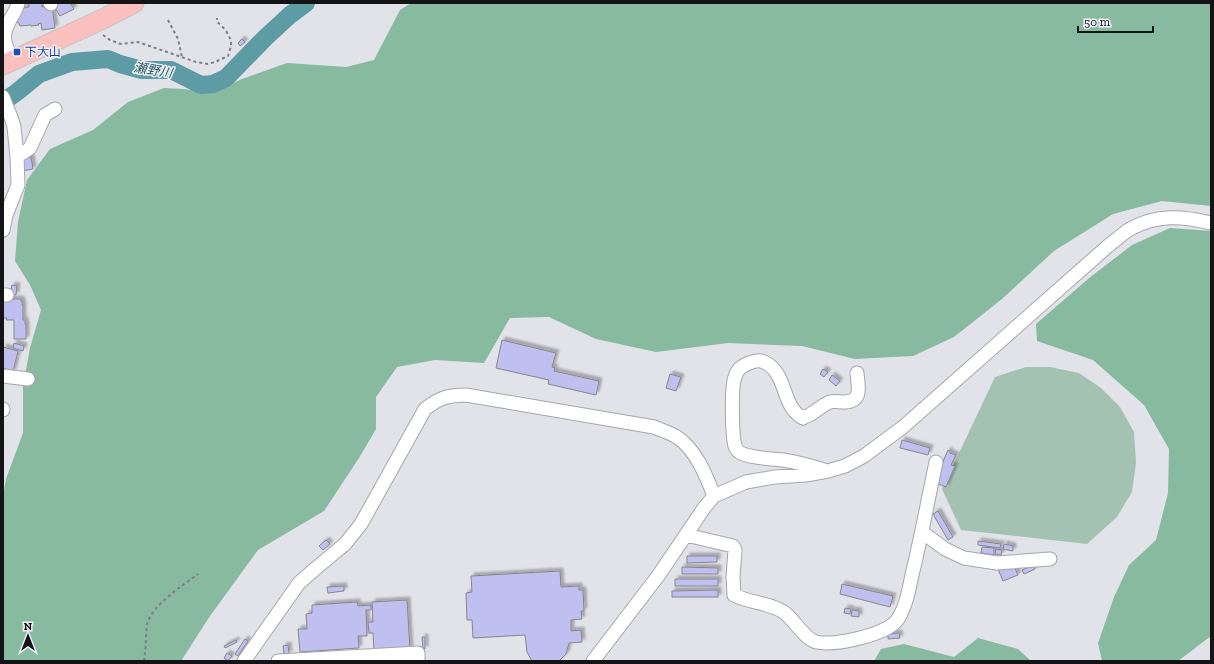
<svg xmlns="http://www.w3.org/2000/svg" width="1214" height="664" viewBox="0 0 1214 664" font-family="'Zilla Slab','Noto Sans JP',serif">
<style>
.green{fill:#a4c2b1}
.forest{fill:#87ba9f}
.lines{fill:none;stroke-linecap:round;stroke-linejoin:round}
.river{stroke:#5d9ba5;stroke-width:18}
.building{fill:#bfc0ef;stroke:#85858c;filter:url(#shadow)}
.minor-casing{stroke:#a5a5ac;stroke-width:15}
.highway-casing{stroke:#c2c2c2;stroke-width:21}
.path{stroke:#7d7d82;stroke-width:2;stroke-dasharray:3 3;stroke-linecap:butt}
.minor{stroke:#fff;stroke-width:13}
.highway{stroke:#fac0be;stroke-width:19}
.transit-dot{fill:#1a4fb4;stroke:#efeff7;stroke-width:1.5}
.labels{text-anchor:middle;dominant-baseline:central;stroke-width:3;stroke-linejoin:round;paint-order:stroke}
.transit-label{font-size:12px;fill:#164399;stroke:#efeff7;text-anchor:start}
.water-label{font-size:13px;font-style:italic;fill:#225860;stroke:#efeff7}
</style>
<defs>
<filter id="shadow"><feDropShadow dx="3" dy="-3" stdDeviation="1" flood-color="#0004"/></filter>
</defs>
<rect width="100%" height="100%" fill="#e2e2e9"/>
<path class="green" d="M1026,367H1050L1079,373L1101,388L1120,407L1134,432L1136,463L1132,492L1117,517L1087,544L961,530L942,489L995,377Z"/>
<path class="forest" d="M411,3H1211V206L1162,201L1113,214L1054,251L1002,299L954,337L913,356L855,359L802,346L728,343L656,352L596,339L549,317L510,318L484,363L435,360L397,367L376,397V429L359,458L324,511L258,550L210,616L181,661H3V496L6,479L23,433V386L30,348L41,310L30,285L15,261L18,222L27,180L50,149L93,130L128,102L164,88L184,89L212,93L242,79L287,63L346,67L374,60L400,10Z
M1170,228L1211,231V636L1178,661H1102L1098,643L1114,597L1129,565L1156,540L1168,493L1169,449L1144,405L1093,360L1037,341L1036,324L1088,279L1132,245Z
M978,638L1018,649L1031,661H874L881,649L904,644L954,657Z"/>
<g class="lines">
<path class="river" d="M3,102L17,92L39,74L72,62L108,59L120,64L142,70H171L201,85L213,84L226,78L265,38L290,15L306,3"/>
</g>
<path class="building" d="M29,3H42V7L52,5L55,28L42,30L41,23L38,24L39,25L31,26V25L20,26L18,22H15L18,9L29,7Z
M60,3H70L74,9L60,16L54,6Z
M242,39L245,42L240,46L238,43Z
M31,157L33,169L22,171L20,159Z
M12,285L17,286L16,295L10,294Z
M10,299H21V301H22V305H23V320H25V324H26V339H14V320H6L7,318H3V301H10Z
M502,340L556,353L552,367L555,368L554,371L599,381L596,395L548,384L549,380L496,368Z
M14,343L24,346L23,351L13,348Z
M3,347L18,351L13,372L5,370L6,369L3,368Z
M823,369L828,372L824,377L820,374Z
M670,374L681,377L676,391L666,388Z
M832,375L840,381L836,386L829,380Z
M902,440L930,448L928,455L900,448Z
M948,450L950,451V453L956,455L951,465L955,466L946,487L936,483L933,485Z
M938,511L953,537L948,540L933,514Z
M326,540L330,544L323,550L319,546Z
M978,541L1001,544L1000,548L978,545Z
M1004,544L1013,546V551L1003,549Z
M982,547L994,548V555L981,553Z
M996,549L1002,550L1001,555L995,554Z
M687,556H717V562L687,563Z
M1012,562L1018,575L1003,581L998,569Z
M1034,565L1035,569L1024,574L1022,570Z
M682,567L718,568V574H682Z
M560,571L561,587L579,586V590H583L584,611H581L582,619L571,620V631L581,630L582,642L569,643L566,654L559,661H532L527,652L525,635L473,638L472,620H467L466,593L472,592L471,576Z
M675,579H718V586H675Z
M842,584L893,596L890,607L840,594Z
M344,586V591L328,593L327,587Z
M718,590V597H672V591Z
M407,600L410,649L374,651L373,633H369L368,622H373L372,602Z
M357,602L358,606L371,605V610H366L367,636H358L359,648L300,652L298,629H307L306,614L312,613V605Z
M845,608L851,609L850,614L844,613Z
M852,610L859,611V617L851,616Z
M899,633L900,638L888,639V634Z
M422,637H425V649H423Z
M245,639L248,641L238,656L235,654Z
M236,640L237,642L225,648L224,646Z
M288,645L289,654H284L283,646Z
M227,653L232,656L228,661L224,658Z"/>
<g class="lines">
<g class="minor-casing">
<path id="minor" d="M50,3L51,4
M13,60C3,42 1,36 11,18C14,13 17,9 18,3
M3,97L12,120L14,127L17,157L18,185L6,215L3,230
M17,154L23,153L30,148L45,115L55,109
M3,295H7
M3,376L28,379
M3,409V410
M824,470C811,466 797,462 783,460C772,459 750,458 741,453C738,452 736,449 735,446C732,435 731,387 735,377C737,369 742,366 749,363C754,361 760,360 764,362C788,373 781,407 803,418C805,416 809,416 811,414C818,410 822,405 830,402C835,401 839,402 845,402C863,401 858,386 857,373
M922,532L945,549L964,558L997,563L1050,559
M686,535L733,546L735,550L733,577L734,595C749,603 772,603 785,613C794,620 805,639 816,642C835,646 887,635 898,619C906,606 909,590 912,575C921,538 928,500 936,462
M244,661L299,583L315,569L345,544L361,524L425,409C439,398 448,395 466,395L654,427C661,430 670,433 677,437C696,450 706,475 714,496
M278,661L418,653V661
M593,661L658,576L704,508L714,496L746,482L775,477L806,475L828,471L845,466L864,456L903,427L1108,246C1115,241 1122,234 1130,229C1157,214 1182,216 1211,223"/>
</g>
<g class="highway-casing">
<path id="highway" d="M3,65L105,18L134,3"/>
</g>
<path class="path" d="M168,20L178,39L182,57
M103,35L110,40L121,44L138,42L196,62L208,64L215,62L228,56C229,53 230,49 231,46C232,37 224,27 217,22V18
M144,661C145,653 146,645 146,636C147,632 146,627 147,624C153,604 182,586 198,574"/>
<use href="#minor" class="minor"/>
<use href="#highway" class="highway"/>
</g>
<rect class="transit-dot" x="13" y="48" width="8" height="8" rx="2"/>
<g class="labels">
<g class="transit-label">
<text x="25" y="52">下大山</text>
</g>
<g class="water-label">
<text transform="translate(153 70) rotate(9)">瀬野川</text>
</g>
</g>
<rect width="1214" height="664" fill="none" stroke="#141416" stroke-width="8"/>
<g transform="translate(28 636)" stroke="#efeff7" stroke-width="3" paint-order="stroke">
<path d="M0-3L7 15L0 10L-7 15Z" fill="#141416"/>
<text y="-6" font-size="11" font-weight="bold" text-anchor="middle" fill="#141416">N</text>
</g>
<path d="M1078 26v6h75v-6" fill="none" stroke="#141416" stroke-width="2"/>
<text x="1084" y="26" font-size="12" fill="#141416" stroke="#efeff7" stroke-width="3" paint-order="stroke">50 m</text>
</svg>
